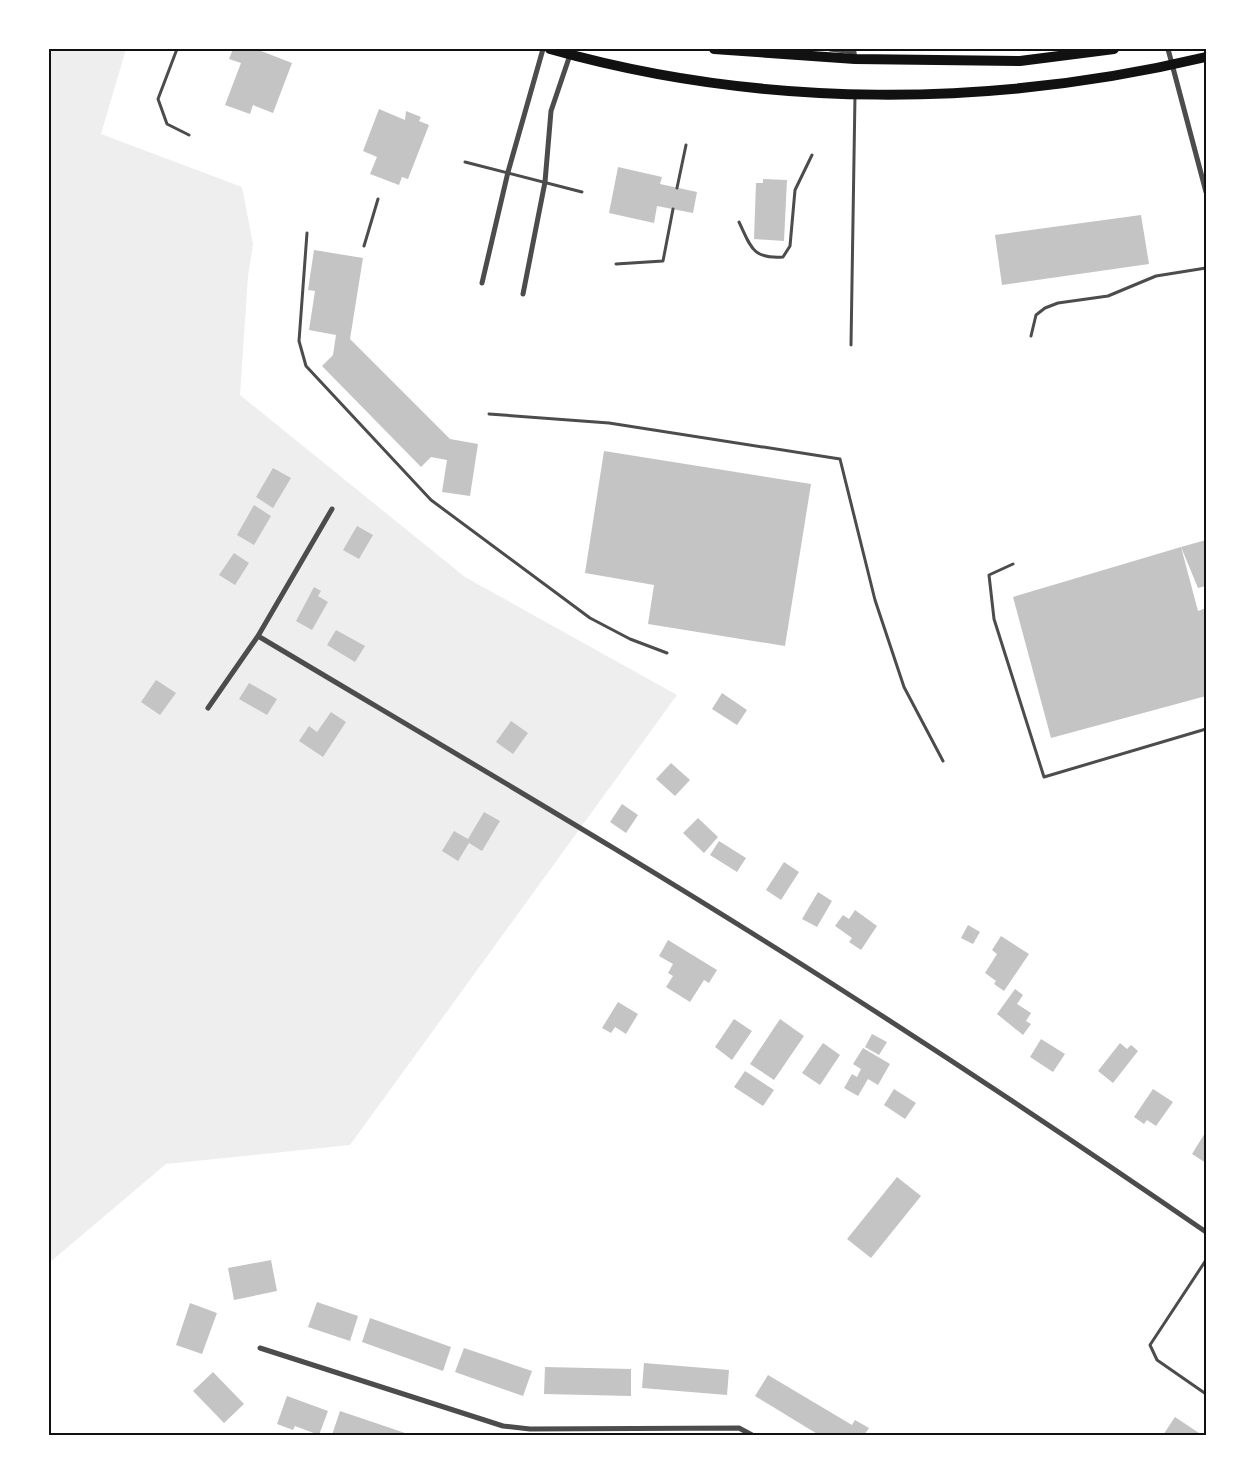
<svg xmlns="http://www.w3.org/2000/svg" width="1255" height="1484" viewBox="0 0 1255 1484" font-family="Montserrat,sans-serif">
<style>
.green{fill:#eee}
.building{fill:#c4c4c4}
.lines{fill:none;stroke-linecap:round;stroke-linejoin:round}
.service{stroke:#4c4c4c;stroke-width:3}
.minor{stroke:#4c4c4c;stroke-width:5}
.primary{stroke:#111;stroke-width:10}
.neatline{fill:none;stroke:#111;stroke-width:2}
</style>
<rect width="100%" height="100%" fill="#fff"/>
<path class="green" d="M49,49H126L101,134L242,187L253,244L248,276L240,395L465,577L677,695L350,1145L166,1164L49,1263Z"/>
<path class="building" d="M233,49H256L292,63L273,113L253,105L250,114L225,105L241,63L229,59Z
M379,109L405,120L406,111L421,117L419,121L429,125L408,179L402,177L399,185L370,174L377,157L363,151Z
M618,167L662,177L660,184L697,192L693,213L657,206L654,223L609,213Z
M763,179L787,180L784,241L754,239L756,183H763Z
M1141,215L1149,264L1002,285L995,235Z
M314,250L363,258L350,339L450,439L478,444L470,496L442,492L447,460L431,457L421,467L322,366L333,355L336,335L309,330L315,291L308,290Z
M604,451L811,484L785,646L648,624L654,585L585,573Z
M273,468L291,478L273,508L256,497Z
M254,505L271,516L254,545L237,535Z
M357,526L373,535L359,559L343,550Z
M1206,540V586L1198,588L1181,547Z
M1181,547L1198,611L1206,608V696L1051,738L1013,597Z
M234,553L249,563L235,585L219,575Z
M314,587L321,591L318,596L328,602L312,630L296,621Z
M336,630L365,646L355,662L327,645Z
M156,680L176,693L160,715L141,702Z
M249,683L277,699L267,715L239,699Z
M722,693L747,710L737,725L712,709Z
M331,712L346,722L323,757L299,741L309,726L317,732Z
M511,721L528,733L513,754L496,742Z
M671,763L690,780L675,796L656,779Z
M622,804L638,815L626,833L610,822Z
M484,812L500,821L482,851L469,843L458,861L442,851L454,831L468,839Z
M698,818L718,837L704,853L683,833Z
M719,841L746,858L737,872L710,855Z
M784,862L799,872L781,900L766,890Z
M818,892L832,901L817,927L802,919Z
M855,910L877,926L861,950L849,942L852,938L835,926L843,915L849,919Z
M968,925L980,932L973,944L961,938Z
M1001,936L1029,954L1004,991L994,984L996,981L985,973L997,954L992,950Z
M668,940L717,970L709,983L704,980L690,1002L666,987L673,976L668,973L673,964L659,956Z
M1015,989L1023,995L1017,1004L1031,1013L1026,1021L1031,1024L1023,1035L997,1014Z
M618,1002L638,1014L626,1034L615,1027L611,1033L602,1028Z
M734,1019L752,1031L732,1060L715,1047Z
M780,1019L804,1036L774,1080L750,1064Z
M872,1034L887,1042L879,1055L865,1047Z
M1041,1039L1065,1054L1053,1072L1030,1057Z
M823,1043L840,1055L820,1085L802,1073Z
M1120,1043L1127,1049L1131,1045L1138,1051L1113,1083L1098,1071Z
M863,1048L890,1064L878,1085L868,1079L858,1096L844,1088L852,1074L857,1077L861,1069L853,1064Z
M745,1071L774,1090L763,1106L734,1087Z
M894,1089L916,1103L905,1119L884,1105Z
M1153,1089L1173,1102L1156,1126L1147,1120L1144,1124L1134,1117Z
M1205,1133L1206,1134V1163L1192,1154Z
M897,1177L921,1196L871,1258L847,1239Z
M271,1260L277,1291L234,1300L228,1268Z
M317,1302L358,1316L350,1341L308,1327Z
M190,1303L217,1313L202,1354L176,1345Z
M370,1318L451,1347L443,1371L362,1342Z
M464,1348L532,1371L523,1396L455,1372Z
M644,1363L729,1370L727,1395L642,1388Z
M545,1367L631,1369V1396L544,1394Z
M213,1372L244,1404L224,1423L193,1391Z
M768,1375L852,1425L855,1420L869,1428L864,1435H819L755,1396Z
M287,1396L328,1411L319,1435L295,1426L293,1430L277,1424Z
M340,1411L411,1435H332Z
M1175,1417L1202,1435H1163Z"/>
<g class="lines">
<path class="service" d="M177,49L158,99L167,124L189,135
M465,162L582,192
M677,188L686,145
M739,222C751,247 752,259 783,257L790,246L795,190L812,155
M307,233L299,341L306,366L431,500L590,618L630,639L667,653
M364,246L378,199
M616,264L663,261L673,209
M1031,336L1036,315L1045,308L1058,303L1108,296L1156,276L1206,268
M851,345L855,95
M489,414L609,423L840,459L875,600L904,687L943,761
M1013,564L989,575L994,619L1044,777L1206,729
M1206,1260L1150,1345L1157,1360L1206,1394"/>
<path class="minor" d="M830,49L854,52L855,59
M1168,49L1206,192
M482,283L508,172L543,49
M523,294L545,182L551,111L572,49
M258,636C454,753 652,868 845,992C967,1070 1087,1150 1206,1232
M208,708L258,636L332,509
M260,1348L503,1426L530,1429L739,1428L752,1435"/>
<path class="primary" d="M550,49C762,109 992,108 1206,57
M714,49L855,59L1020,61L1114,49"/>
</g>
<rect width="1255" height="1484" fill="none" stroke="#ffffff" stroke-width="100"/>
<rect x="50" y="50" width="1155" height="1384" class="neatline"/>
</svg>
